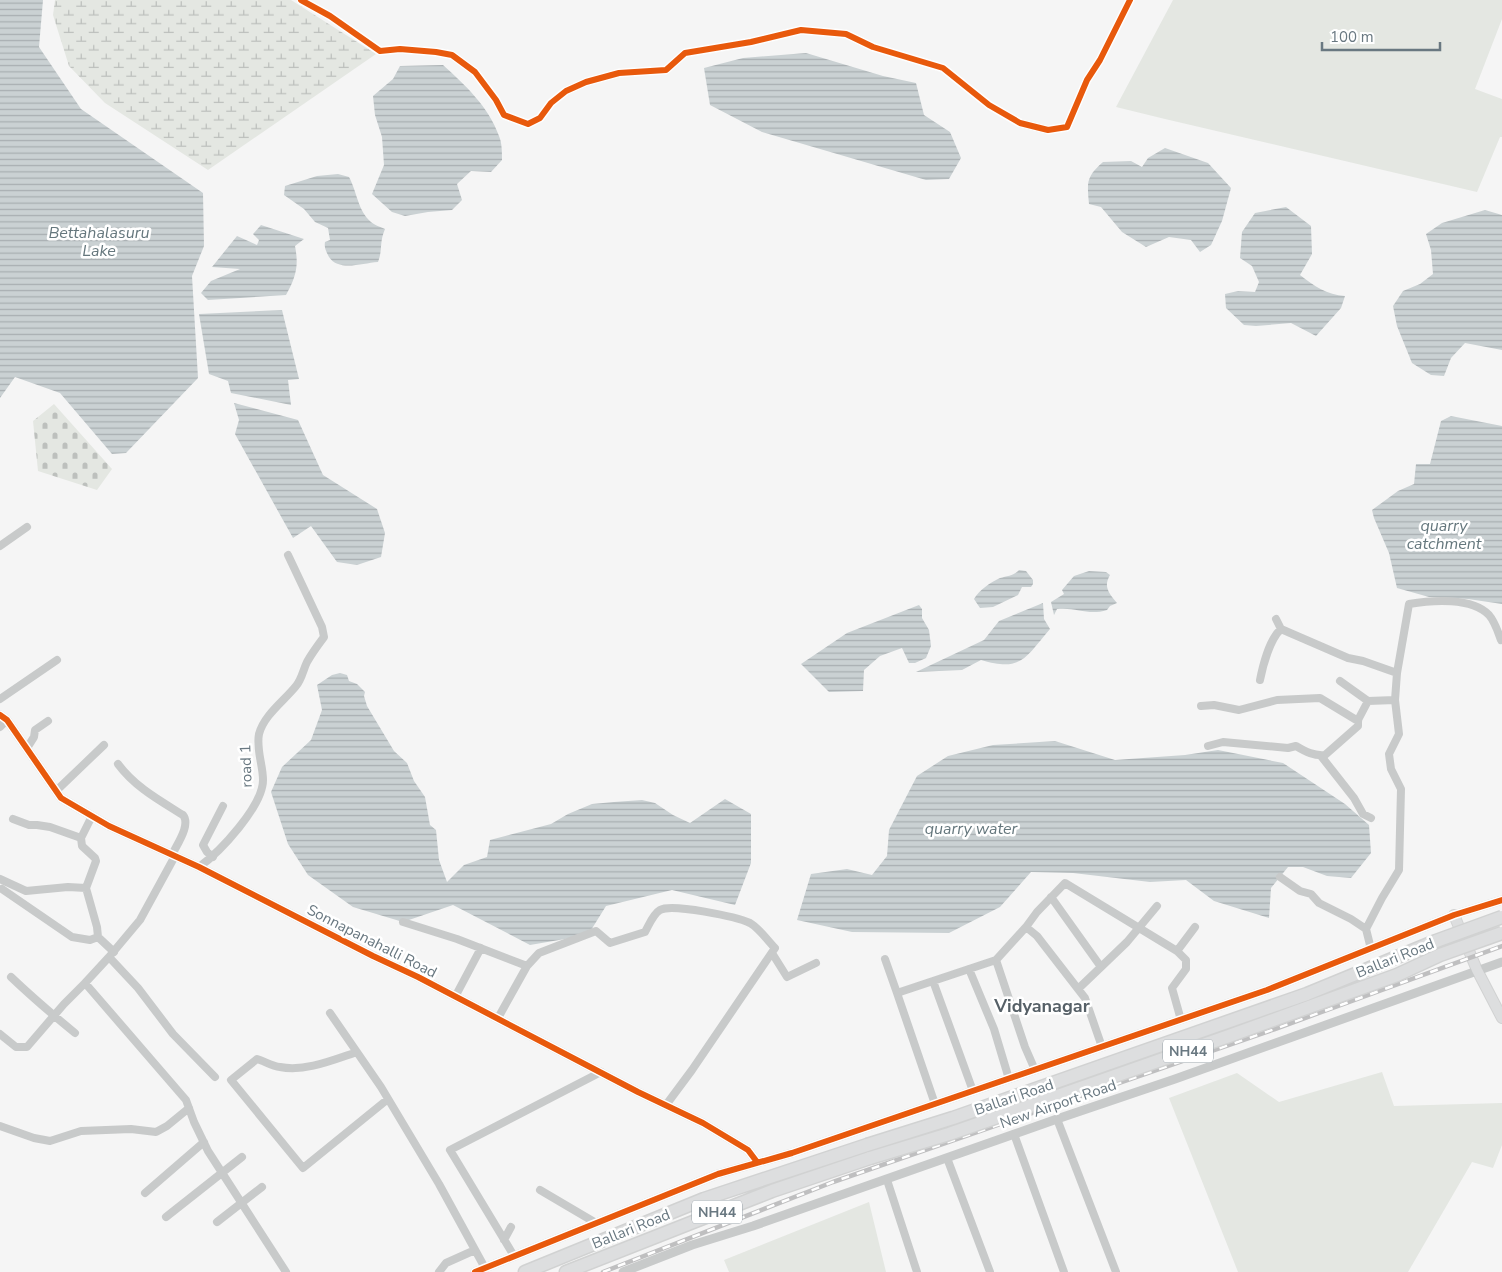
<svg xmlns="http://www.w3.org/2000/svg" width="1502" height="1272" viewBox="0 0 1502 1272" font-family="'Nunito Sans',sans-serif">
<style>
.grass{fill:#e4e7e2}
.wetland{fill:url(#wetland-marsh)}
.cemetery{fill:url(#cemetery-stones)}
.water{fill:url(#water-rules)}
.lines{fill:none;stroke-linecap:round;stroke-linejoin:round}
.secondary-casing{stroke:#d1d2d2;stroke-width:12}
.trunk-casing{stroke:#d1d2d2;stroke-width:15}
.minor{stroke:#c8caca;stroke-width:8}
.tertiary{stroke:#c8caca;stroke-width:9}
.secondary{stroke:#dddedf;stroke-width:10}
.trunk{stroke:#dddedf;stroke-width:12}
.rail-casing{stroke:#bfbfc0;stroke-width:4.5}
.rail{stroke:#fff;stroke-width:2.5;stroke-dasharray:8;stroke-linecap:butt}
.trunk-bridge-casing{stroke:#d1d2d2;stroke-width:15;stroke-linecap:butt}
.trunk-bridge{stroke:#dddedf;stroke-width:12}
.cycleway-casing{stroke:#fff;stroke-width:9}
.cycleway{stroke:#e8590c;stroke-width:6}
.labels{text-anchor:middle;dominant-baseline:central;stroke-width:5;stroke-linejoin:round;paint-order:stroke}
.shield{fill:#fff;stroke:#96a0a7;stroke-width:1}
.shield-label{font-size:14px;font-weight:bold;fill:#697881}
.street-label{font-size:15px;fill:#697881;stroke:#fff}
.water-label{font-size:16px;font-style:italic;fill:#65777d;stroke:#fff}
.quarter-label{font-size:18px;font-weight:bold;fill:#566067;stroke:#fff}
</style>
<defs>
<pattern id="wetland-marsh" width="20" height="14" patternUnits="userSpaceOnUse" patternTransform="scale(1.25)"><rect width="20" height="14" fill="#e4e7e2"/><path d="M1 5h8M5 5V1M11 12h8M15 12V8" fill="none" stroke="#bdc0bd"/></pattern>
<pattern id="cemetery-stones" width="16" height="16" patternUnits="userSpaceOnUse" patternTransform="scale(1.25)"><rect width="16" height="16" fill="#e4e7e2"/><path d="M2 7V4a2 2 0 0 1 4 0v3zM10 15v-3a2 2 0 0 1 4 0v3z" fill="#bdc0bd"/></pattern>
<pattern id="water-rules" width="6" height="5" patternUnits="userSpaceOnUse" patternTransform="scale(1.25)"><rect width="6" height="5" fill="#cad1d3"/><path d="M0 2.5h6" fill="none" stroke="#a8aeb1"/></pattern>
</defs>
<rect width="100%" height="100%" fill="#f5f5f5"/>
<path class="grass" d="M1173,0H1502V19L1475,89L1502,99V137H1500L1477,192L1165,119L1116,107Z
M1382,1072L1394,1106L1502,1103V1145L1493,1168L1472,1162L1408,1272H1238L1169,1098L1237,1073L1279,1102Z
M869,1202L886,1272H729L724,1260Z"/>
<path class="wetland" d="M55,0H291L376,54L208,170L105,103L69,66L53,15Z"/>
<path class="cemetery" d="M54,404L112,469L97,490L38,471L33,421Z"/>
<path class="water" d="M0,0H43L39,47L81,109L203,193L204,246L192,276L198,378L126,453L112,454L60,393L15,377L0,398Z
M806,53L883,76L916,83L924,115L950,132L961,158L949,179L926,180L762,132L710,105L704,68L743,58Z
M443,65C465,85 489,107 499,136C502,143 502,152 502,160L491,172L471,171L457,184L462,200L452,210L428,212L405,216L392,212L372,194L384,165L382,137L375,115L373,96L393,79L400,66Z
M1165,148L1208,163L1231,188L1222,221L1211,245L1200,252L1191,240L1169,237L1146,247L1122,232L1101,207L1089,204C1087,182 1086,177 1103,162L1131,161L1142,167L1148,158Z
M338,174L349,177C357,192 358,211 371,222C374,225 381,227 385,229C379,243 383,249 378,262C362,263 339,272 329,257C326,251 324,248 325,242L330,240L328,228L315,222L304,209L284,195L285,186L317,176Z
M1286,207L1311,226L1312,254L1300,275C1314,286 1327,295 1345,296L1341,308L1316,336L1291,323L1256,326L1244,325L1226,308L1225,294L1238,291L1255,292L1259,282L1252,266L1240,258L1242,232L1255,213Z
M1485,210L1502,215V350L1465,343L1451,358L1444,376L1431,375L1412,363L1397,326L1393,306L1403,291L1420,284L1433,274L1431,250L1426,234L1442,223Z
M261,225L304,239L295,246C299,266 296,277 286,295L208,300L201,293L211,281L240,269L212,267L237,236L257,245L259,240L253,234Z
M282,310L299,379L288,380L291,405L231,393L228,381L209,374L199,314Z
M234,403L298,420L323,475L377,509L385,533L381,557L357,565L337,562L311,526L293,538L235,434L239,420Z
M1451,416L1502,426V604L1468,599L1429,597L1397,588L1389,553L1374,518L1372,510L1398,491L1414,484L1416,464H1430L1441,421Z
M1019,570L1026,571L1033,580V584L1031,587H1022L1018,595L993,607L980,608L974,599C979,590 991,582 1000,578C1007,576 1013,576 1019,570Z
M1089,571L1106,572L1110,575C1103,587 1109,593 1117,603L1110,606L1107,610C1088,616 1077,607 1057,609L1054,615L1051,602L1064,594L1062,590L1074,576Z
M1043,603L1044,619L1050,629C1025,658 1022,672 981,660L962,670L916,672L984,640L999,621Z
M919,605L922,609V618L929,630L931,646L926,658L915,663H909L902,648L880,656L864,670L863,691L829,692L801,664L847,633Z
M340,673L347,675L349,681L357,684L365,692L364,696L367,706L394,751L407,763L414,781L425,797L430,825L436,830L439,860L447,882L464,865L487,857L490,840L551,824L568,814L592,804L614,802L642,800L655,803L673,815L690,823L725,799L751,814V863L735,905L672,890L606,906L588,935L530,945L453,905L403,922L353,907L308,875L288,844L271,792L282,767L311,740L322,710L317,685L332,675Z
M1055,741L1115,760L1185,755L1218,750L1283,763L1345,804L1369,825L1371,853L1351,878L1327,876L1303,867H1288L1271,888L1269,918L1214,901L1186,880L1150,882L1073,873L1031,872L1000,907L949,933L852,932L797,920L811,874L847,869L872,875L887,856L889,830L917,776L948,756L993,745Z"/>
<g class="lines">
<g class="secondary-casing">
<path id="secondary" d="M1454,915L1477,970L1502,1018"/>
</g>
<g class="trunk-casing">
<path id="trunk" d="M525,1272L704,1199L867,1145
M566,1272L772,1191L870,1158"/>
</g>
<path class="minor" d="M301,0L330,16L380,51L400,49L436,52L452,55L475,72L496,100L504,115L528,124L540,118L551,103L566,91L586,82L619,73L666,70L685,53L751,42L801,30L846,34L873,47L943,68L989,105L1020,123L1048,130L1067,127L1087,80L1100,60L1130,0
M0,546L27,527
M1276,619L1281,629L1348,658L1363,661L1397,673
M1260,680C1263,665 1270,639 1281,629
M1340,681L1368,701
M0,699L57,660
M1201,706L1214,705L1239,710L1277,700L1320,698L1358,721
M0,727L7,720
M1208,746L1223,742L1288,748L1296,746C1306,752 1314,756 1325,755L1358,726V720L1368,701L1395,700
M27,748L34,737L35,730L48,721
M1321,756L1354,798L1363,814L1371,818
M118,764C135,787 159,800 183,815C191,825 177,844 172,855
M56,791L104,745
M13,819L29,825H37L50,827L81,838
M175,856L140,920L109,957L138,988L173,1034L215,1077
M213,857L207,852L203,845L223,806
M199,867C220,852 263,806 263,780C263,765 256,749 259,734C264,715 284,701 296,686C302,679 303,670 307,662C312,653 318,645 324,637L322,627L288,555
M1280,877L1300,891L1311,894L1319,903L1351,919L1366,929
M0,879L26,891L68,887L86,888L97,927L98,937L114,952
M86,888L96,861L95,858L82,846L81,838L92,816
M2,889L72,937L90,940L98,937
M1051,897L1101,967L1078,989
M403,922L457,939L527,966L498,1018
M1026,927L1037,912L1065,883L1177,951L1186,960V969L1172,988L1181,1020
M1370,945L1366,929L1382,898L1399,870L1401,789L1391,769L1389,754L1399,734L1395,700L1397,673L1409,604C1432,600 1472,597 1489,615C1495,622 1498,632 1501,640
M1177,951L1195,927
M772,953L787,977L816,963
M109,957L85,983L186,1100L194,1122L208,1151L286,1272
M885,959L897,993
M996,960L1025,1047L1035,1070
M527,966L539,953L596,931L610,943L645,932C649,925 653,914 660,910C672,903 737,917 750,923C759,928 768,941 775,948L692,1070L666,1105
M1101,967L1127,942L1157,906
M969,969L994,1029L1009,1079
M11,977C31,996 53,1015 75,1033
M933,981L973,1091
M455,997L481,948
M330,1013L381,1087L439,1184L485,1268
M0,1034L16,1047H27L64,1004L85,983
M357,1052C333,1060 305,1072 280,1067C272,1066 264,1061 257,1059L231,1080L303,1168L388,1099
M935,1104L897,993L996,960L1026,927L1037,936L1085,998L1102,1047
M1057,1119L1116,1272
M0,1126L34,1138L50,1141L81,1131L131,1129L156,1132L167,1126L189,1108
M1014,1134L1064,1272
M947,1158L990,1272
M887,1180L917,1272
M540,1190L596,1223
M145,1193L204,1142
M166,1217L242,1157
M217,1222L262,1187
M504,1240L511,1227
M514,1256L450,1150L601,1072
M439,1272L446,1263L475,1250"/>
<path class="tertiary" d="M0,715L7,720L61,798L109,826L199,867L373,956L418,977L638,1092L703,1123L748,1150L757,1162
M475,1272L718,1174L792,1153L1267,990L1454,915L1502,900
M623,1272L692,1245L753,1226L1057,1119L1175,1079L1502,962"/>
<use href="#secondary" class="secondary"/>
<use href="#trunk" class="trunk"/>
<g class="rail-casing">
<path id="rail" d="M603,1272L833,1182L1275,1029L1502,946"/>
</g>
<use href="#rail" class="rail"/>
<g class="trunk-bridge-casing">
<path id="trunk-bridge" d="M867,1145L953,1118L1307,994L1436,941L1502,917
M870,1158L949,1134L1229,1036L1397,975L1440,955L1502,933"/>
</g>
<use href="#trunk-bridge" class="trunk-bridge"/>
<g class="cycleway-casing">
<path id="cycleway" d="M301,0L330,16L380,51L400,49L436,52L452,55L475,72L496,100L504,115L528,124L540,118L551,103L566,91L586,82L619,73L666,70L685,53L751,42L801,30L846,34L873,47L943,68L989,105L1020,123L1048,130L1067,127L1087,80L1100,60L1130,0
M0,715L7,720L61,798L109,826L199,867L373,956L418,977L638,1092L703,1123L748,1150L757,1162
M475,1272L718,1174L792,1153L1267,990L1454,915L1502,900"/>
</g>
<use href="#cycleway" class="cycleway"/>
</g>
<g class="labels">
<g class="shield">
<rect x="1163" y="1039.5" width="50" height="23" rx="4"/>
<rect x="692" y="1200.5" width="50" height="23" rx="4"/>
</g>
<g class="shield-label">
<text x="1188" y="1051">NH44</text>
<text x="717" y="1212">NH44</text>
</g>
<g class="street-label">
<text transform="translate(246 766) rotate(-92)">road 1</text>
<text transform="translate(372 941) rotate(27)">Sonnapanahalli Road</text>
<text transform="translate(1395 958) rotate(-22)">Ballari Road</text>
<text transform="translate(1014 1097) rotate(-19)">Ballari Road</text>
<text transform="translate(1058 1104) rotate(-19)">New Airport Road</text>
<text transform="translate(631 1229) rotate(-22)">Ballari Road</text>
</g>
<g class="water-label">
<text x="99" y="233">Bettahalasuru<tspan x="99" dy="18">Lake</tspan></text>
<text x="1444" y="526">quarry<tspan x="1444" dy="18">catchment</tspan></text>
<text x="971" y="829">quarry water</text>
</g>
<g class="quarter-label">
<text x="1042" y="1006">Vidyanagar</text>
</g>
</g>
<path d="M1322 42v8h118v-8" fill="none" stroke="#697881" stroke-width="2.5"/>
<text x="1330" y="42" font-size="15" fill="#697881" stroke="#ffffff" stroke-width="4" paint-order="stroke">100 m</text>
</svg>
